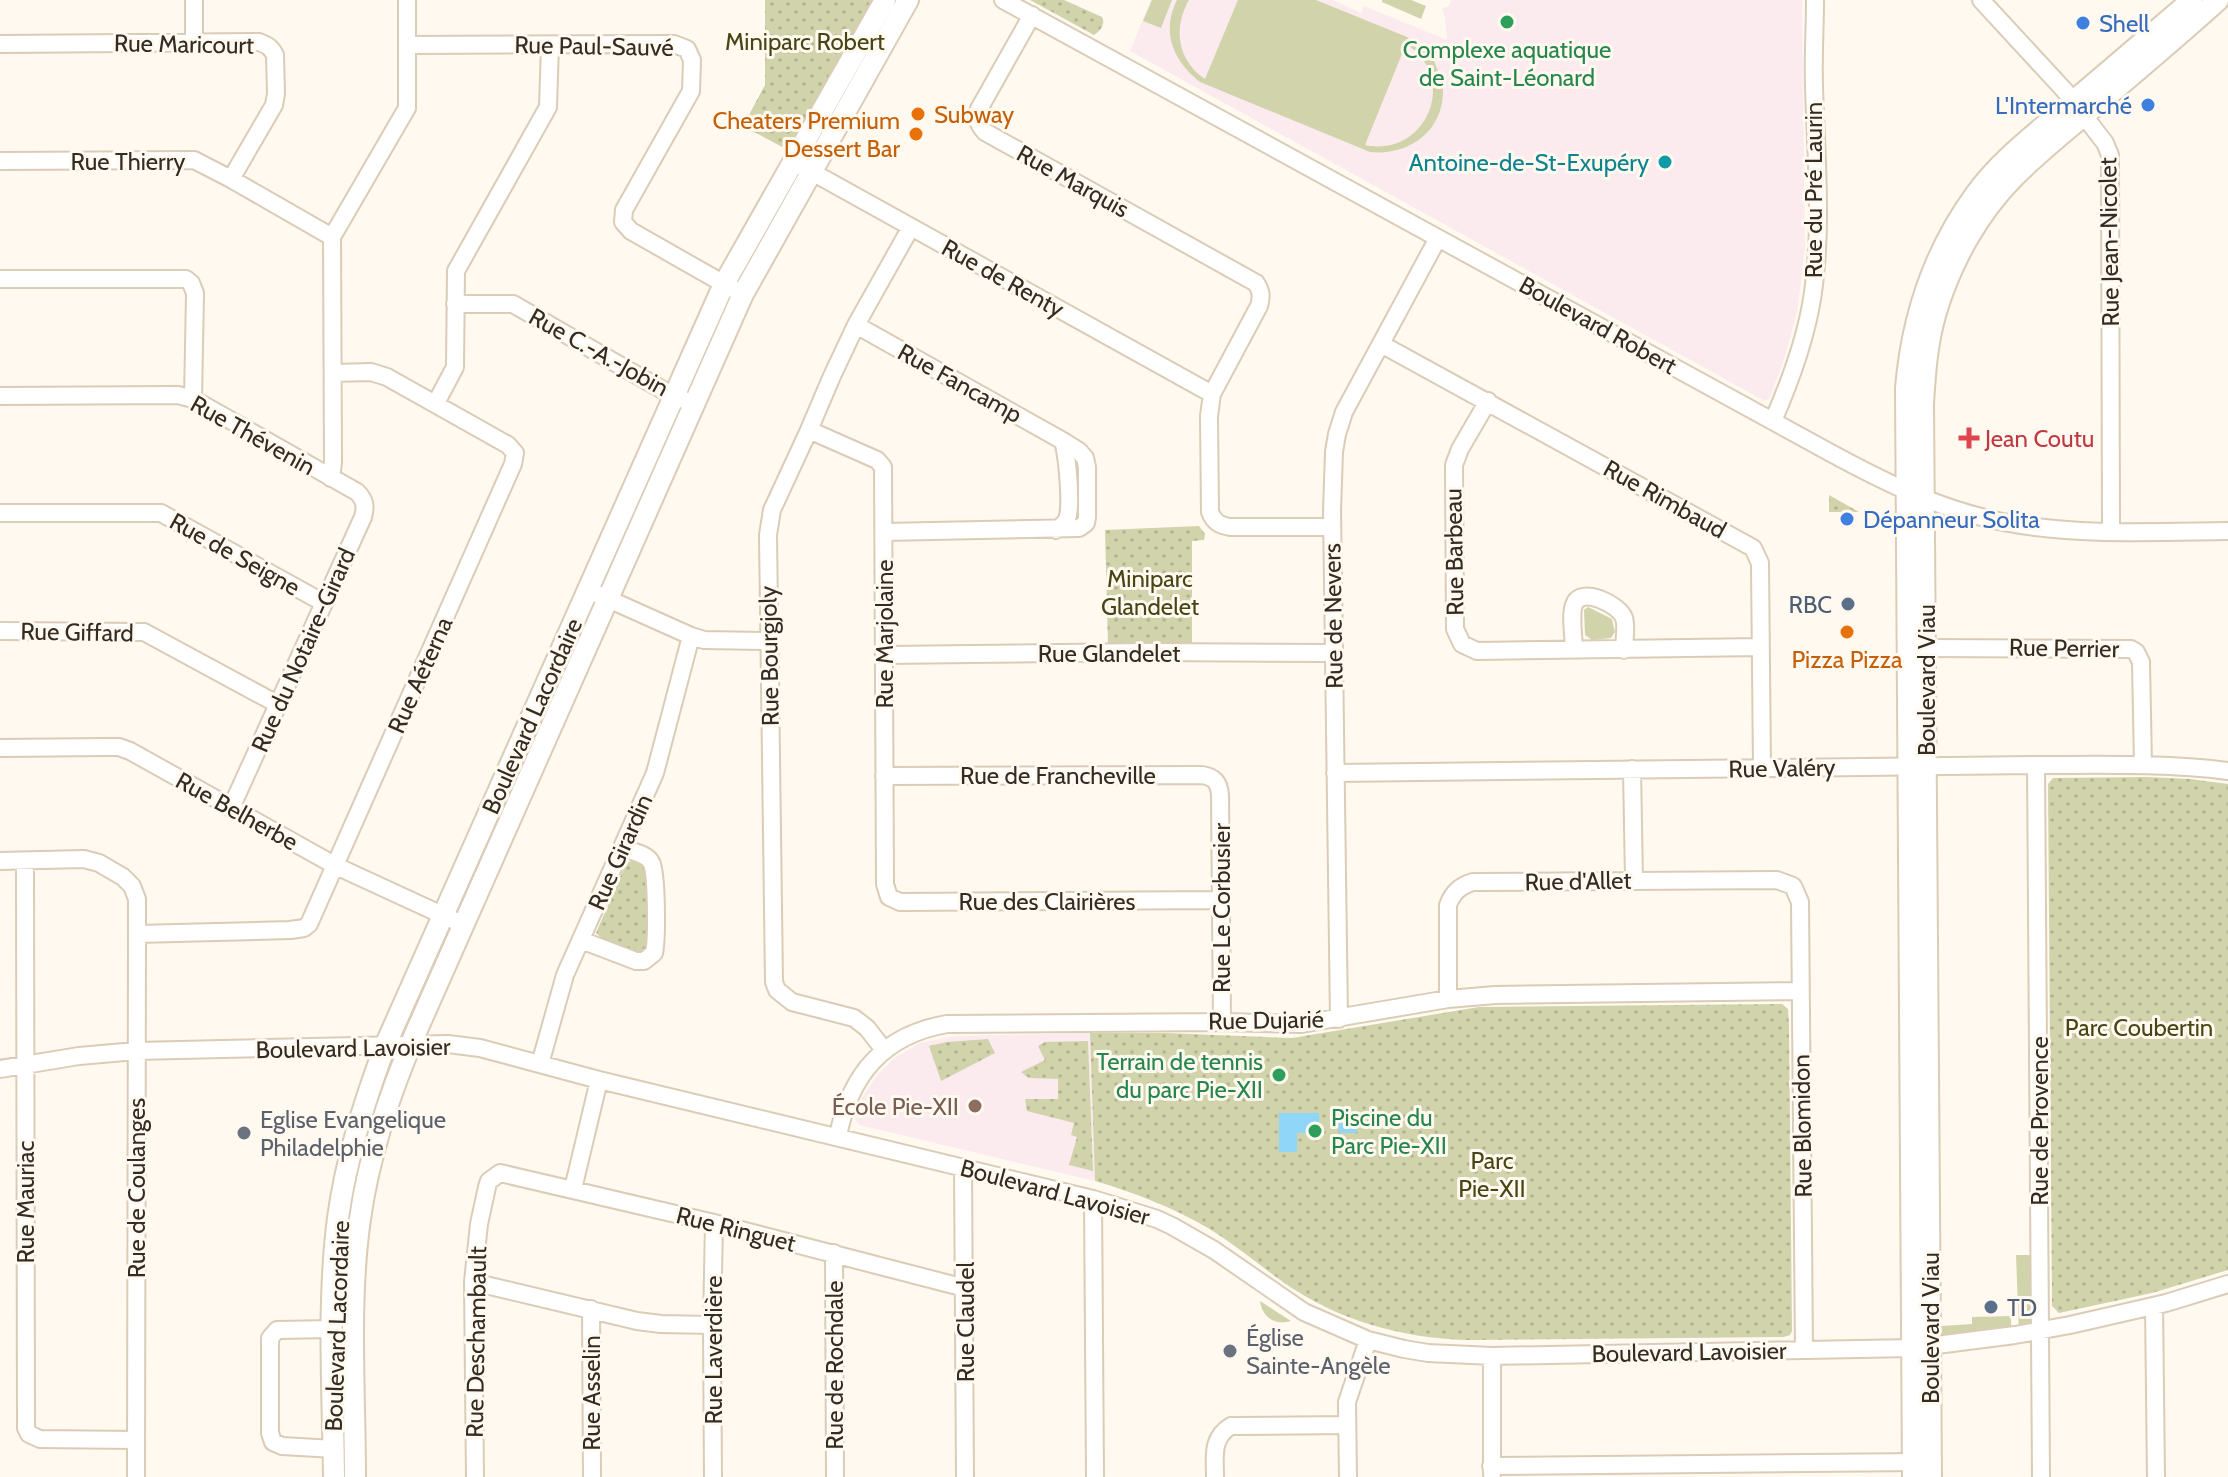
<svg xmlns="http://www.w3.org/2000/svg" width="2228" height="1477" viewBox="0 0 2228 1477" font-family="Cabin,sans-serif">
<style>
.education{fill:#fbebee}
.grass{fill:#d1d3ab;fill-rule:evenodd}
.park{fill:url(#park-dots)}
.water{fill:#8fd6f9}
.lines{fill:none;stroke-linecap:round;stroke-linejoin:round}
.minor-casing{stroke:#daccb6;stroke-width:20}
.major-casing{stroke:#daccb6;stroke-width:24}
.minor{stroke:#fff;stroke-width:16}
.major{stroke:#fff;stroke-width:20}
.leisure-dot{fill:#2e9e5b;stroke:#fff9f0;stroke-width:3}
.shop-dot{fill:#3f7fe0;stroke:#fff9f0;stroke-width:3}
.food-dot{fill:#e8710a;stroke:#fff9f0;stroke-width:3}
.culture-dot{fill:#0f9aa8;stroke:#fff9f0;stroke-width:3}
.health-dot{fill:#e0444e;stroke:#fff9f0;stroke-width:3}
.service-dot{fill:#5c6f8a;stroke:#fff9f0;stroke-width:3}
.education-dot{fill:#8d6e63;stroke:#fff9f0;stroke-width:3}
.worship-dot{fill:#6b7280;stroke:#fff9f0;stroke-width:3}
.labels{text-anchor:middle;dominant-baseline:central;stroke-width:6;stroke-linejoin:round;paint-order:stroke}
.shop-label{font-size:24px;fill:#366cbe;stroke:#fff9f0;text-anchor:start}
.park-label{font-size:24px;fill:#464615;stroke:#fff9f0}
.street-label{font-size:24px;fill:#322c24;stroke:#fff9f0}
.leisure-label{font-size:24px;fill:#27864d;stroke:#fff9f0}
.food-label{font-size:24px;fill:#c56008;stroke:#fff9f0;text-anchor:start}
.culture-label{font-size:24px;fill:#0d838f;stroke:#fff9f0;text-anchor:end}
.health-label{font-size:24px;fill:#be3a42;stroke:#fff9f0;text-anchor:start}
.service-label{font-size:24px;fill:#4e5e75;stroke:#fff9f0;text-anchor:end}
.education-label{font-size:24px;fill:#785e54;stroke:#fff9f0;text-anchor:end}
.worship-label{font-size:24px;fill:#5b616d;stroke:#fff9f0;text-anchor:start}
</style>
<defs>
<pattern id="park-dots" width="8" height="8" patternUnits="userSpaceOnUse" patternTransform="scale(2)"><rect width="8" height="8" fill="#d1d3ab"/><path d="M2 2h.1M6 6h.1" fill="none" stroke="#b4b593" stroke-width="1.8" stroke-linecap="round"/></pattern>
</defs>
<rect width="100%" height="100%" fill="#fff9f0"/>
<path class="education" d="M1151,0H1333L1361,13L1364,6L1447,40L1445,17L1442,9L1449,6L1451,0H1802L1805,248L1797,313L1784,359L1770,397L1767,400H1763L1130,51Z
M1090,1033L1095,1181L859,1125L855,1119L860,1101L878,1074L896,1057L920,1043L956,1036Z"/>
<path class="grass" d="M1152,0H1172L1161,28L1143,21Z
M1177,0H1189C1173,28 1177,60 1205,79L1238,0H1316L1407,37L1437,54L1434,61C1438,71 1443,81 1443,91C1443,132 1408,156 1370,152L1200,82C1173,61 1161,32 1177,0ZM1406,44C1460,78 1426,158 1365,145Z
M1382,0H1411L1426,6L1421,19L1382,2Z
M1588,607L1612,619L1615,632L1611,638L1592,640L1585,635L1584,610Z
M1938,1253L1942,1326L1972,1324V1317L2011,1316V1335L1930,1346Z
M2016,1255H2039L2040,1331L2019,1334Z
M1260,1301L1291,1321C1275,1326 1262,1317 1260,1301Z"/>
<path class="park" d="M765,0H873L788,150L743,126L765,85Z
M1030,0H1064L1102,17C1106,24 1100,31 1094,35Z
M1829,495L1859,512H1829Z
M1199,526L1205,534L1204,540L1192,541V644L1108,646L1105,530Z
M2147,777L2190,779L2228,784V1270L2152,1293L2059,1313L2052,1306L2048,784L2053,778Z
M634,860L645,865L647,871V944L645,950L642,953L604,942V940L596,933L626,863Z
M1782,1004L1788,1009L1789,1024L1792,1331L1790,1335L1784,1337L1467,1340C1400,1338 1337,1320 1283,1282C1258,1264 1234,1244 1208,1228C1172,1207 1135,1193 1095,1181L1090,1033H1166L1292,1038L1479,1007Z
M988,1039L995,1053L941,1081L929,1046L947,1042Z
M1088,1041L1093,1171L1069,1165L1077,1137L1071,1135L1074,1123L1027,1111L1025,1099H1058V1079L1029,1078L1021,1072L1045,1060L1038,1046L1045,1042Z"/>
<path class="water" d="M1357,1112V1133H1339L1338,1113Z
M1279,1113H1319V1133H1297V1152H1279Z"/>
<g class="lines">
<g class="minor-casing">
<path id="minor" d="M194,0V42
M1003,0L1829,452C1884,482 1941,510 2003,522C2077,536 2153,532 2228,531
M1981,0L2065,91L2105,143L2110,155L2111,531
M1032,15L979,109C976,118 978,124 985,132L1256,283C1261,291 1262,296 1259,306L1212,394L1209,416L1210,512C1214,522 1219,525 1230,527H1332
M0,44L259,42C267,45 271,47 275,55L276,94L274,105L231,179
M407,45L674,44L687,49L692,60L691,91L624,210L623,222L631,231L733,289
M0,161L194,160L231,179L332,237
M794,162L1212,394
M0,279H186L191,283L195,293L193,399
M455,304H513L661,389L684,400
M856,325L1063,441L1079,451L1085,458L1087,467V517L1086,523L1079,528L884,532
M1381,344L1753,548L1760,563L1762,768
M0,396L178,395L193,399L357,492C365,500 366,506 363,517L231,808
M1488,401L1460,449L1454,465L1455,629L1462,644L1477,651L1760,647
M436,403L455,367L456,271L548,107L550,45
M1773,421C1790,382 1805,342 1812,299C1823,229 1816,157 1814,86C1813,57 1815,29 1815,0
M809,430L877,460L883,467L885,884L889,897L900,902L1221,900
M331,478L333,462L332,237L407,108V0
M0,513H161L324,603
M1056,530C1059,528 1064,524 1066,521C1073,510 1067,455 1063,441
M597,594L691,636L704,640L769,641
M0,631L144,632L279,705
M1926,648L2131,649L2136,652L2141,662L2143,765
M1574,650C1574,639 1570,615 1574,605C1580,585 1620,605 1624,618C1627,627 1624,640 1624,650
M884,655L1149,652L1334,653
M0,748L107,747H119L130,751L336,866L464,925
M2036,765L2041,1477
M1632,769L1634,880
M1335,773L2036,765C2100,765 2164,763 2228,771
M884,776L1202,775C1214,777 1219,782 1220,795L1222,1022
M0,861L84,859L99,863L123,877L132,886L137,899V934L136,1477
M25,861L26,1428L29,1434L40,1439L136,1440
M137,934L290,930L304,928L309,924L513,464L515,453L508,445L387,377L371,372L333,373
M581,940L636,961H644L654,953C657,940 657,872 651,862C647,854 631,851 623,848
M1448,999V905C1453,892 1460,886 1473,882L1777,880L1793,886L1800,902L1804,1350
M1339,1019L1332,510L1334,452L1337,434L1344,412L1438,238
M884,1050L867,1028L854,1018L792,1002L777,990L774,982L768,535L772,510L809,430L832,376L856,325L911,227
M540,1064L565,975L655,773L691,636
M0,1069L79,1056L136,1051L448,1044L480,1048L599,1080L1093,1199L1157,1219L1172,1226L1214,1250L1304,1312L1368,1340L1404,1349L1428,1353L1492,1356L1913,1348L2015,1335L2070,1325L2166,1303L2228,1284
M838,1136C850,1075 883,1035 947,1024L1222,1022L1301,1024L1448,999L1495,995L1800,991
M963,1167L965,1477
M573,1189L599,1080
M1093,1199L1095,1477
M834,1253L835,1477
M473,1282L637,1321L661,1324L712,1325
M2154,1306L2156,1477
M591,1309L592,1477
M333,1329L277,1330L270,1338V1433L273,1442L282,1446L334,1449
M1491,1466L1922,1462
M1492,1474V1356
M475,1477L473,1282L479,1224L487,1187L489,1181L500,1173L714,1223L965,1288
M713,1477L712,1325L714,1223
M1215,1477C1215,1456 1211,1438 1231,1426L1347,1425
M1348,1477L1347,1402L1368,1340"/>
</g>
<g class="major-casing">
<path id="major" d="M334,1477C333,1391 327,1303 338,1218C346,1159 364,1103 385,1046L724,284L885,0
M355,1477C355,1394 348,1301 360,1219C369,1154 390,1092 416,1032L743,294L908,0
M1913,1477L1906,388C1912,317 1933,253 1975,195C1998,163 2031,137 2062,111C2105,74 2149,37 2192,0
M1931,1477L1923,403C1925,372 1927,342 1936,312C1951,262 1978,213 2015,176C2038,153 2063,133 2088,112C2132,75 2176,38 2218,0"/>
</g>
<use href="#minor" class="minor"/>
<use href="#major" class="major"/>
</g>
<g class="leisure-dot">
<circle cx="1507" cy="22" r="8"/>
<circle cx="1279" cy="1075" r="8"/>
<circle cx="1315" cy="1131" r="8"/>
</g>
<g class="shop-dot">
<circle cx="2083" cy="23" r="8"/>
<circle cx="2148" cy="105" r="8"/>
<circle cx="1847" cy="519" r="8"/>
</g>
<g class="food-dot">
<circle cx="918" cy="114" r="8"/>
<circle cx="916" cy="134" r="8"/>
<circle cx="1847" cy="632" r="8"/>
</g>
<circle class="culture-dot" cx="1665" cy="162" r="8"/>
<path class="health-dot" d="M1965 426h8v8h8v8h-8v8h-8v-8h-8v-8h8z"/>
<g class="service-dot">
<circle cx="1848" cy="604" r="8"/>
<circle cx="1991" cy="1307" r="8"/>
</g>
<circle class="education-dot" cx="975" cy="1106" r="8"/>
<g class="worship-dot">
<circle cx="244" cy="1133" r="8"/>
<circle cx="1230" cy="1351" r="8"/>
</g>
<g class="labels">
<g class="shop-label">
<text x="2099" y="23">Shell</text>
<text x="2132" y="105" text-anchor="end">L'Intermarché</text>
<text x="1863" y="519">Dépanneur Solita</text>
</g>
<g class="park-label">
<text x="805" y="41">Miniparc Robert</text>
<text x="1150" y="578">Miniparc<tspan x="1150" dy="28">Glandelet</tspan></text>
<text x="2139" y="1027">Parc Coubertin</text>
<text x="1492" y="1160">Parc<tspan x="1492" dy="28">Pie-XII</tspan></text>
</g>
<g class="street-label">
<text transform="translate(184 44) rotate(1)">Rue Maricourt</text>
<text transform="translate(594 46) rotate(1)">Rue Paul-Sauvé</text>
<text x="128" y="161">Rue Thierry</text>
<text transform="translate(1073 181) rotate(29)">Rue Marquis</text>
<text transform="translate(1813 190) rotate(-90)">Rue du Pré Laurin</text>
<text transform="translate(2109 242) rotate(-91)">Rue Jean-Nicolet</text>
<text transform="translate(1003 278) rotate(29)">Rue de Renty</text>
<text transform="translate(1598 325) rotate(29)">Boulevard Robert</text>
<text transform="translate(599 352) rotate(29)">Rue C.-A.-Jobin</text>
<text transform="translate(960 383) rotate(29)">Rue Fancamp</text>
<text transform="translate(253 435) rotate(29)">Rue Thévenin</text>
<text transform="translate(1665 499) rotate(29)">Rue Rimbaud</text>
<text transform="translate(1454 552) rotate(-91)">Rue Barbeau</text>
<text transform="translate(235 554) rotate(29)">Rue de Seigne</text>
<text transform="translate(1333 616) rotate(-91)">Rue de Nevers</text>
<text transform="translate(77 632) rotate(1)">Rue Giffard</text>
<text transform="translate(884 634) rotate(-90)">Rue Marjolaine</text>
<text transform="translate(2064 648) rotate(1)">Rue Perrier</text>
<text transform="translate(303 650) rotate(-66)">Rue du Notaire-Girard</text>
<text x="1109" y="653">Rue Glandelet</text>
<text transform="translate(769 656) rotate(-91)">Rue Bourgjoly</text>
<text transform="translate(420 675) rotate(-66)">Rue Aéterna</text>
<text transform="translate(1926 680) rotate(-90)">Boulevard Viau</text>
<text transform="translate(532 716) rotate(-66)">Boulevard Lacordaire</text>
<text transform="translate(1782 768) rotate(-1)">Rue Valéry</text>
<text x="1058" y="775">Rue de Francheville</text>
<text transform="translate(237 811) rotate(29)">Rue Belherbe</text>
<text transform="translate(620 852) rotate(-66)">Rue Girardin</text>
<text transform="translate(1578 881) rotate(-1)">Rue d'Allet</text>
<text x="1047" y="901">Rue des Clairières</text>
<text transform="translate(1221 908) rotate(-90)">Rue Le Corbusier</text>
<text transform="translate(1266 1020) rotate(-1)">Rue Dujarié</text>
<text transform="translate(353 1048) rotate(-1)">Boulevard Lavoisier</text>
<text transform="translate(2039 1121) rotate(-90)">Rue de Provence</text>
<text transform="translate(1802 1126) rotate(-91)">Rue Blomidon</text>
<text transform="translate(136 1188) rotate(-90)">Rue de Coulanges</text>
<text transform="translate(1055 1192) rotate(15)">Boulevard Lavoisier</text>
<text transform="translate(25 1202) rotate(-90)">Rue Mauriac</text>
<text transform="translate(736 1229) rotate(14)">Rue Ringuet</text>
<text transform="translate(965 1322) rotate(-90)">Rue Claudel</text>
<text transform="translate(337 1326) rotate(-88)">Boulevard Lacordaire</text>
<text transform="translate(1930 1328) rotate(-90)">Boulevard Viau</text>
<text transform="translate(476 1342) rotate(-89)">Rue Deschambault</text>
<text transform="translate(713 1350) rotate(-90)">Rue Laverdière</text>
<text transform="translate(1689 1352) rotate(-1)">Boulevard Lavoisier</text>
<text transform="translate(834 1365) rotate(-90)">Rue de Rochdale</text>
<text transform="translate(591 1393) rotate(-90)">Rue Asselin</text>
</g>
<g class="leisure-label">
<text x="1507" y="49">Complexe aquatique<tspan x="1507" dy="28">de Saint-Léonard</tspan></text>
<text x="1263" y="1061" text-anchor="end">Terrain de tennis<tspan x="1263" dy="28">du parc Pie-XII</tspan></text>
<text x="1331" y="1117" text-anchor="start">Piscine du<tspan x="1331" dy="28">Parc Pie-XII</tspan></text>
</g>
<g class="food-label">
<text x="934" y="114">Subway</text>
<text x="900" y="120" text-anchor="end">Cheaters Premium<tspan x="900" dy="28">Dessert Bar</tspan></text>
<text x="1847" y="659" text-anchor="middle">Pizza Pizza</text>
</g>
<g class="culture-label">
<text x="1649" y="162">Antoine-de-St-Exupéry</text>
</g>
<g class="health-label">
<text x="1985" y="438">Jean Coutu</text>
</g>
<g class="service-label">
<text x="1832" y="604">RBC</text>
<text x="2007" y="1307" text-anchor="start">TD</text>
</g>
<g class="education-label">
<text x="959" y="1106">École Pie-XII</text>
</g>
<g class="worship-label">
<text x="260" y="1119">Eglise Evangelique<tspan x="260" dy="28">Philadelphie</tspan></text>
<text x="1246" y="1337">Église<tspan x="1246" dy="28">Sainte-Angèle</tspan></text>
</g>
</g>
</svg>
